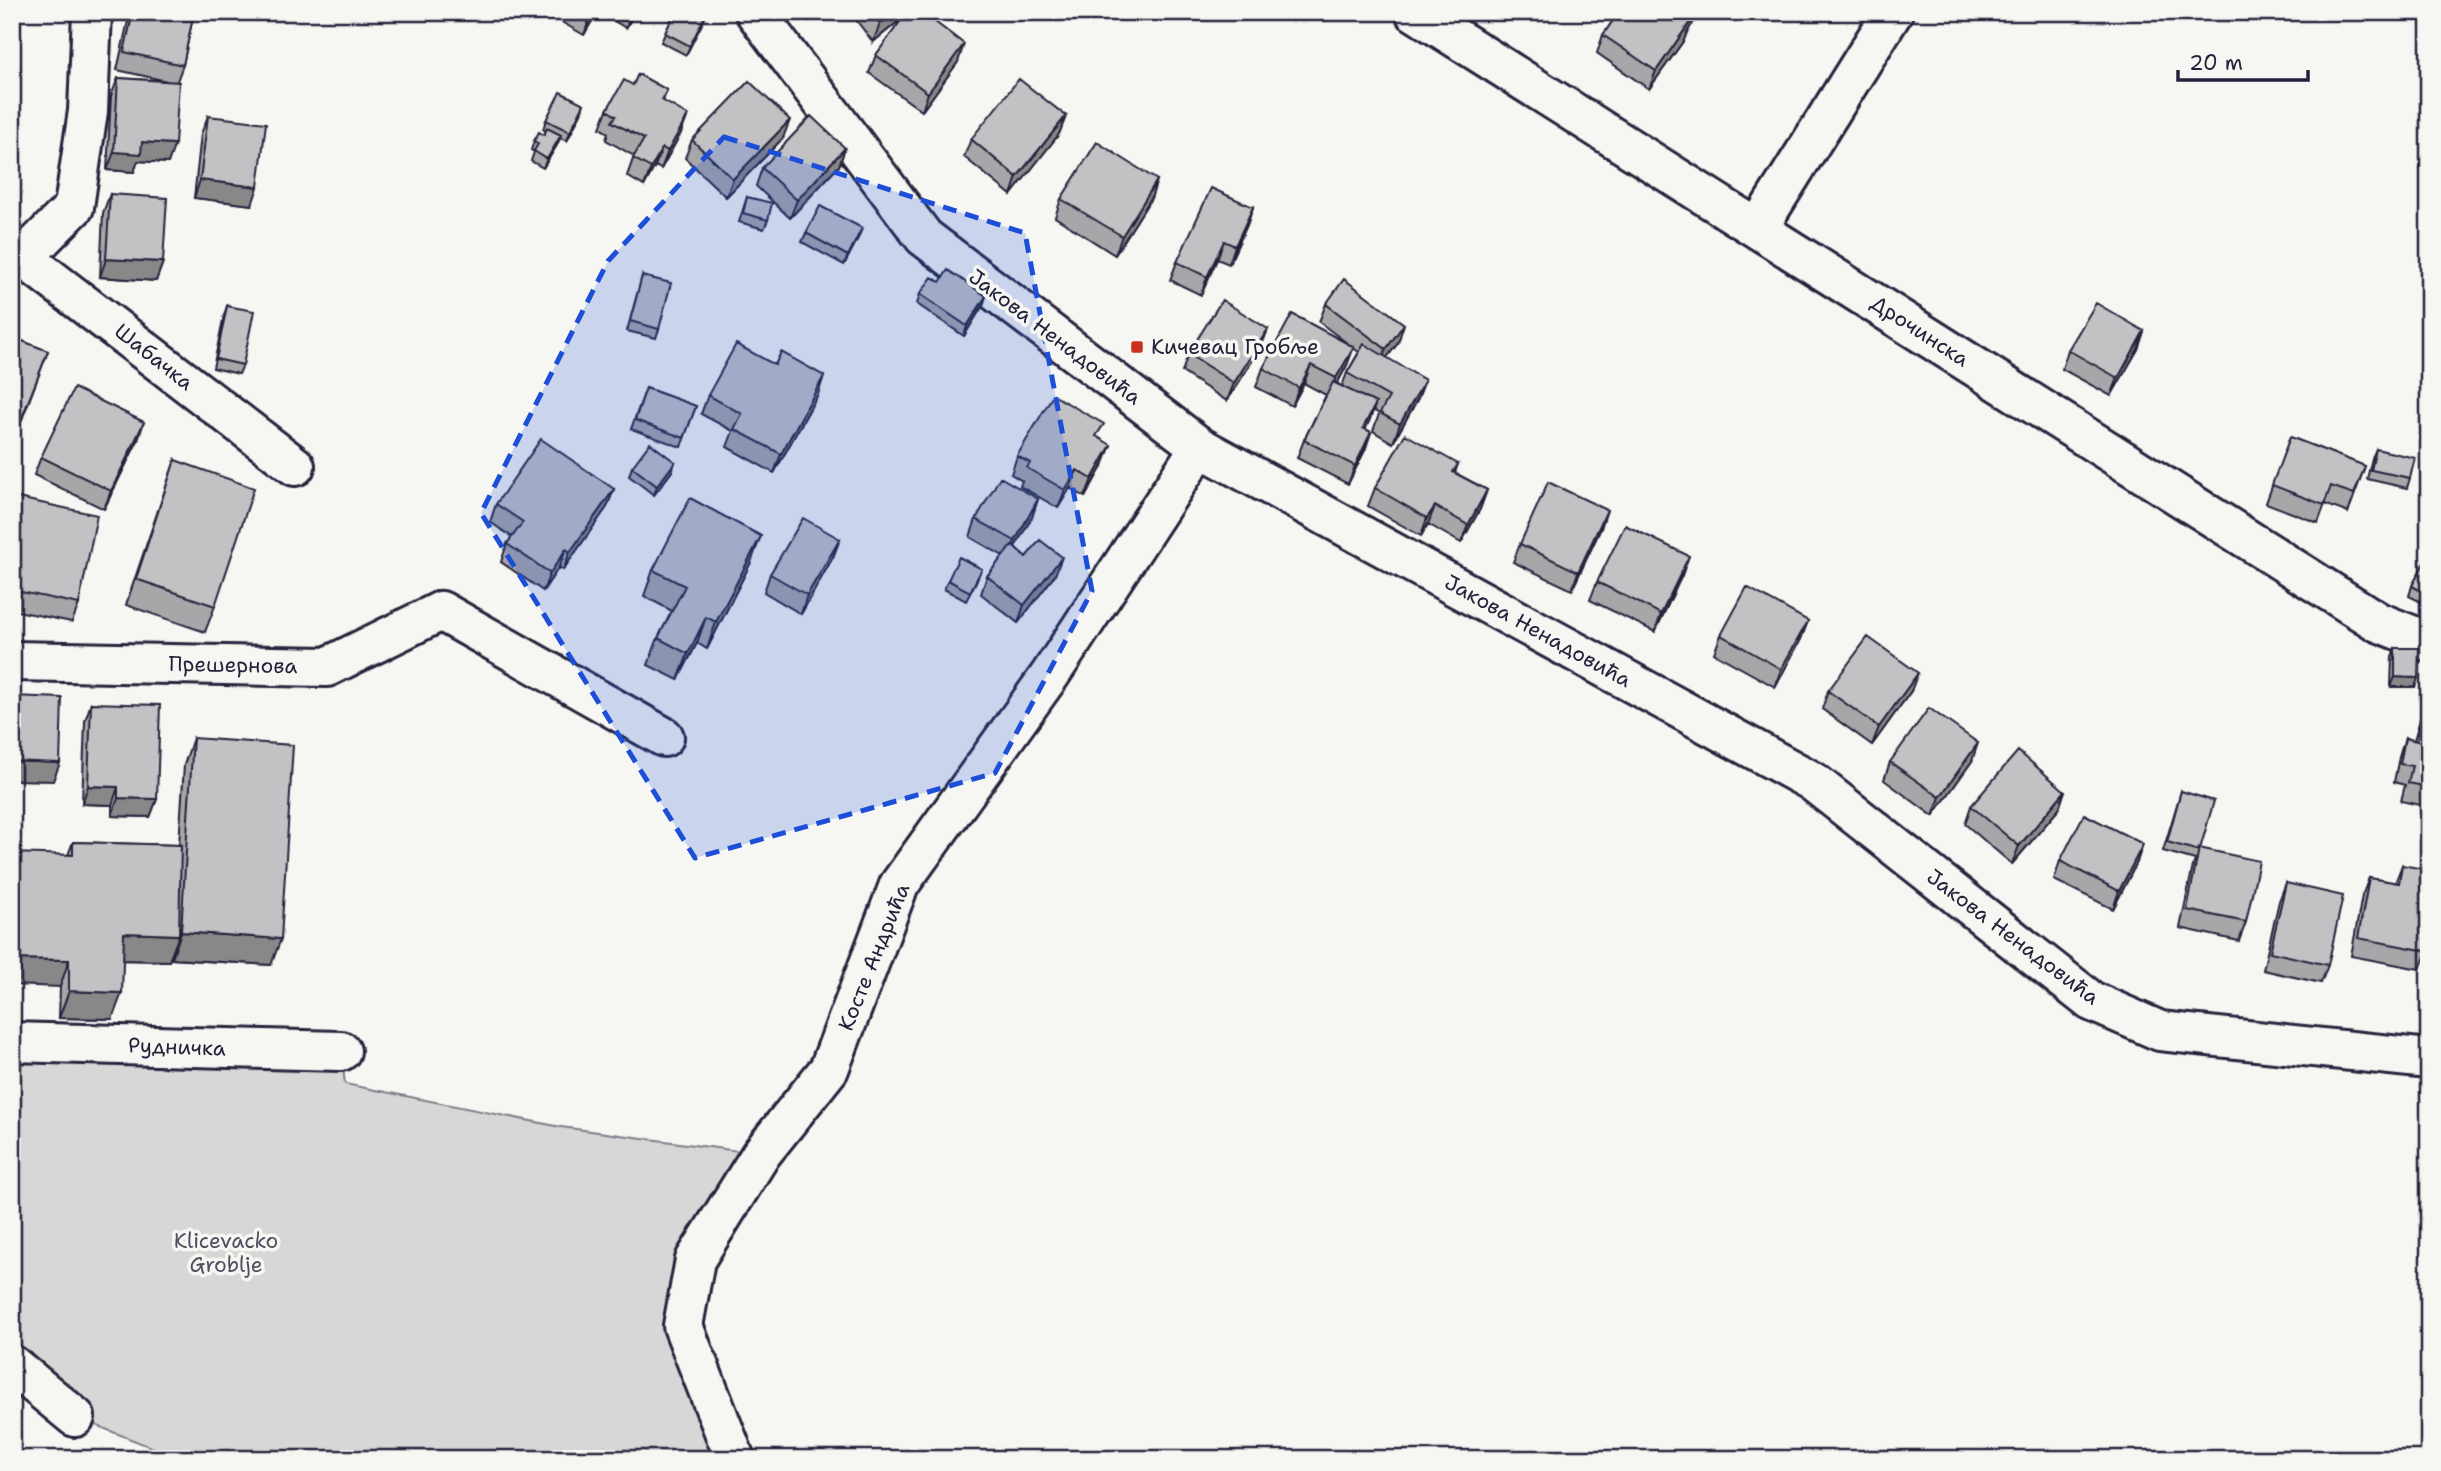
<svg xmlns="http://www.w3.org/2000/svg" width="2441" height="1471" viewBox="0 0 2441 1471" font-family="'Shantell Sans',sans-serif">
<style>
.green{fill:#d7d7d7;stroke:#7c7c89;stroke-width:2}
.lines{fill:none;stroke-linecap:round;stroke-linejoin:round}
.street-casing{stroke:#22223b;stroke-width:44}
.street{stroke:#f6f6f2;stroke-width:38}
.wall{fill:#a7a7a9;stroke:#22223b;stroke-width:2;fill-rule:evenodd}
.shaded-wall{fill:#888889;stroke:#22223b;stroke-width:2}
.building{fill:#c2c2c4;stroke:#22223b;stroke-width:2}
.marked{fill:#1d4ed8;fill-opacity:0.2;stroke:#1d4ed8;stroke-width:5;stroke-dasharray:14 9;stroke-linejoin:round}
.poi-dot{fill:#c8321e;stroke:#f6f6f2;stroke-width:2.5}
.labels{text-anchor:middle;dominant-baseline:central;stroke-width:7;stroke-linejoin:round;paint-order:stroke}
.street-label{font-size:21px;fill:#22223b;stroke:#f6f6f2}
.poi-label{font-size:21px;fill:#22223b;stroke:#f6f6f2;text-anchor:start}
.park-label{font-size:21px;fill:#4f4f62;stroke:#f6f6f2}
</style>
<rect width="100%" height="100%" fill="#f6f6f2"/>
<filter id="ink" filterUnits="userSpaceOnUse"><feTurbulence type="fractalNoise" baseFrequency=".0143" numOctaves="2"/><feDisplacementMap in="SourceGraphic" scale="14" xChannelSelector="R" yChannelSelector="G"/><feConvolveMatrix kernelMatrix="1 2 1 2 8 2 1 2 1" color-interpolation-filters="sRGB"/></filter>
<g filter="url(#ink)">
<path class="green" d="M12,1042L341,1051L345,1084L561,1127L761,1154L683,1326L735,1459H181L75,1417L12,1365Z"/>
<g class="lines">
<g class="street-casing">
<path id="street" d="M755,12L924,237L1200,447L1812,781L2091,1001L2160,1031L2429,1059
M1415,12L2378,622L2429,642
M1758,228L1893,12
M12,249L295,466
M25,256L74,207L88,111L92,12
M12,661L327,667L441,611L664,737
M12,1042L341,1051
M12,1365L75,1417
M735,1459L683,1326L695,1260L761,1154L829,1069L899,885L1050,675L1200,447"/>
</g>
<use href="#street" class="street"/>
</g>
<path class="wall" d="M130,12H194L183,65L177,81L168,163L138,161L134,172L107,170L111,96L118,78L167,81L117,70Z
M552,12H597L584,35L551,16Z
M599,12H635L626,28Z
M675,12H708L686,55L661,42Z
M854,12H922L958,62L922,111L869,73L876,55L903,18L873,42L853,16Z
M1619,12H1700L1687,32L1684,40L1649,89L1597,53L1603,35Z
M633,85L667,90L663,101L681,133L661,169L655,166L644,186L627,176L634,156L606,140L608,133L600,128L607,110Z
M581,113L567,141L560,138L557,145L543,168L531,161L534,152L531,150L534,141L544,135L546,131L543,129L546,120Z
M208,116L252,205L194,198L201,134Z
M1066,116L1059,134L1011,195L964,157L971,139Z
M783,138L726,197L685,158L692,140Z
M845,148L839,166L790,218L756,186L762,168Z
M1157,180L1151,198L1115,255L1055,217L1061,199Z
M110,194L163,262L156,281L100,277L103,213Z
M747,197L768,220L764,229L739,222Z
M1253,207L1247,225L1229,264L1217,259L1201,295L1170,280L1177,262Z
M862,228L858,238L844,265L802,242L806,233Z
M642,276L659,329L656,338L627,331Z
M940,282L986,296L983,305L964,336L917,304L920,294Z
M1326,304L1398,343L1386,358L1425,380L1418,398L1393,443L1373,431L1379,414L1373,410L1365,429L1371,432L1365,450L1348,484L1297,458L1304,440L1326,395L1304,383L1292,406L1256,387L1263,368L1347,343L1319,322ZM1353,348L1359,352L1347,373L1342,386L1337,384L1347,365Z
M227,306L243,365L239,374L213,368L224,315Z
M1268,329L1261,347L1227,401L1182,372L1188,354Z
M2144,331L2138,349L2111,396L2062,369L2068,350Z
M12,337L48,351L15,438L12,437Z
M646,388L696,406L681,447L631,429Z
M818,394L774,473L727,447L733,431L701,414L708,395Z
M2290,437L2365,466L2348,513L2325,504L2318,523L2266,503Z
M1099,438L1104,463L1085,497L1070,488L1058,508L1020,486L1022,481L1011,474L1017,456Z
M138,440L104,509L34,475L41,457Z
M2376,449L2410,478L2407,488L2367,479L2372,458Z
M175,460L215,606L205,632L126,605Z
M675,462L672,471L654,495L629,476L632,467Z
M1458,464L1455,473L1487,490L1480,509L1461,543L1428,524L1421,536L1368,506L1375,488Z
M614,489L607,507L563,570L559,567L543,591L501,562L507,544L512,537L490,522L496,504Z
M18,498L79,604L72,622L12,610V514Z
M1038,499L1032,517L1015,547L1026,557L1055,575L1018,623L981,594L987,576L1003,556L970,537L976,519Z
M1601,528L1572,590L1513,562L1520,544Z
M840,539L833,557L801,614L764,592L770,574Z
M2429,555V606L2409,596L2412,586Z
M751,562L707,649L697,643L678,680L648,665L658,638L672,611L644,596L653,570Z
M1682,575L1655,632L1590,600L1597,582Z
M978,578L966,601L944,589L948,580Z
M1808,621L1801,639L1775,687L1714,653L1721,635Z
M2395,648L2418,678L2415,687H2391L2392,657Z
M1828,691H1911L1872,745L1822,709Z
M91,703L157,799L150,817L112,816V805L82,804L85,721Z
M2421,716L2429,718V807L2401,801L2405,785L2394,782L2399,757L2405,738L2414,740Z
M193,738L271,965L172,959V955L169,961L123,960L112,1019L59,1018L60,987L68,855L73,842L179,845L184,765Z
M1972,761L1933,816L1884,780L1890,762Z
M2181,791L2200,849L2246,922L2239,941L2180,928L2193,866L2195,860L2163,851Z
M1971,806L2059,809L2012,864L1965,824Z
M2060,861L2137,862L2113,909L2054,880Z
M2402,865L2427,951L2420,969L2351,956L2362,896L2369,878L2395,883Z
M2286,883L2328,965L2321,983L2263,970L2279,901Z"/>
<path class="shaded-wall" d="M593,12H597L584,35L590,17Z
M631,12H635L626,28Z
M707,12H708L686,55L690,46Z
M894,12H910L873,42L880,24Z
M1695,12H1700L1687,32L1684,40L1649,89L1656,71L1689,24Z
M964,44L958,62L922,111L928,93Z
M584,104L581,113L567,141L570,132Z
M688,115L681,133L661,169L668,151Z
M1066,116L1059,134L1011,195L1017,177Z
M790,120L783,138L726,197L733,179Z
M561,135L557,145L543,168L547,159Z
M142,142L175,144L168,163L138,161L134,172L107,170L114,152Z
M662,148L655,166L644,186L651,168Z
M845,148L839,166L790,218L797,200Z
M200,180L258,187L252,205L194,198Z
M1157,180L1151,198L1115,255L1122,236Z
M1253,207L1247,225L1229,264L1235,246Z
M862,228L858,238L844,265L848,256Z
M1224,241L1217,259L1201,295L1207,277Z
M106,259L163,262L156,281L100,277Z
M986,296L983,305L964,336L967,326Z
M1404,324L1398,343L1379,368L1386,349Z
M1268,329L1261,347L1227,401L1234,383Z
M2144,331L2138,349L2111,396L2118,378Z
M1354,347L1347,365L1330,397L1336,378Z
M1311,365L1304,383L1292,406L1299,388Z
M824,376L818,394L774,473L781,454Z
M1425,380L1418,398L1393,443L1400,424Z
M1376,403L1369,422L1356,447L1363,428Z
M144,422L138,440L104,509L111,491Z
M1371,432L1365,450L1348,484L1355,466Z
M1111,445L1104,463L1085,497L1092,479Z
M675,462L672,471L654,495L657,486Z
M1077,470L1070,488L1058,508L1065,490Z
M614,489L607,507L563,570L570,552Z
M1487,490L1480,509L1461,543L1468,525Z
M1038,499L1032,517L1008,559L1015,541Z
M1435,506L1428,524L1421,536L1427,518Z
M1607,510L1601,528L1572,590L1578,572Z
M761,536L751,562L707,649L716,622Z
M840,539L833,557L801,614L807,595Z
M566,549L559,567L543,591L550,573Z
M1689,556L1682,575L1655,632L1661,614Z
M1062,557L1055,575L1018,623L1024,605Z
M706,617L697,643L678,680L688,654Z
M1808,621L1801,639L1775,687L1781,669Z
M1918,673L1911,691L1872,745L1879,727Z
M2395,677L2418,678L2415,687H2391Z
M1978,743L1972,761L1933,816L1940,797Z
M12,761L60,763L53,781L12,780Z
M88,786L118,787L112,805L82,804Z
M2065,791L2059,809L2012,864L2019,846Z
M118,798L157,799L150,817L112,816Z
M2143,844L2137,862L2113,909L2119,891Z
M181,932L281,939L271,965L172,959Z
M124,933L179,935L169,961L114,960Z
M12,959L69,960L60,987L12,985Z
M69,991L122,993L112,1019L59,1018Z"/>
<path class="building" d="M133,12H194L183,65L124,52Z
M583,12H593L590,17Z
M675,12H707L690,46L665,33Z
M871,12H894L880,24Z
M907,12H922L964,44L928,93L876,55Z
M1619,12H1677L1690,22L1656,71L1603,35Z
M1684,12H1695L1691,17Z
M638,74L667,90L662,100L688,115L668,151L662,148L651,168L633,158L644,139L612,122L616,116L607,110L624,80L633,85Z
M118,78L179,82L175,144L142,142L141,154L114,152Z
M1019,79L1066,116L1017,177L971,139Z
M749,81L790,120L733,179L692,140Z
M560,92L584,104L570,132L546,120Z
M208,116L266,123L258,187L200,180Z
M811,116L845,148L797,200L762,168Z
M547,128L561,135L547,159L534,151L538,144L534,141L539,132L544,135Z
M1097,142L1157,180L1122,236L1061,199Z
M1211,188L1253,207L1235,246L1224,241L1207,277L1177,262Z
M110,194L167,198L163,262L106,259Z
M747,197L772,203L768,220L743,213Z
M820,206L862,228L848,256L806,233Z
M948,270L986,296L967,326L920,294L932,277L940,282Z
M642,276L671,283L659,329L630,321Z
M1344,279L1404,324L1386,349L1326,304Z
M1222,300L1268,329L1234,383L1188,354Z
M2096,303L2144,331L2118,378L2068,350Z
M227,306L254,311L243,365L216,359Z
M1292,314L1354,347L1336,378L1311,365L1299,388L1263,368Z
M12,337L48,351L21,420L12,416Z
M736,344L775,365L781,352L824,376L781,454L734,429L742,414L708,395Z
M1364,344L1425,380L1400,424L1380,413L1389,397L1347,373Z
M1333,382L1376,403L1363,428L1371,432L1355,466L1304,440Z
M74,388L144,422L111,491L41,457Z
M646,388L696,406L684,438L635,420Z
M1053,395L1104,424L1096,436L1111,445L1092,479L1077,470L1065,490L1027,468L1030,463L1017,456Z
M1405,434L1458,464L1453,472L1487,490L1468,525L1435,506L1427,518L1375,488Z
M2290,437L2365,466L2354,494L2331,486L2324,505L2272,485Z
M541,439L614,489L570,552L566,549L550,573L507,544L523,522L496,504Z
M650,443L675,462L657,486L632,467Z
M2376,449L2415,458L2410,478L2371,470Z
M175,460L254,488L215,606L136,579Z
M1000,477L1038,499L1015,541L976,519Z
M1548,482L1607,510L1578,572L1520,544Z
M18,498L97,515L79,604L12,590V525Z
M690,498L761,536L716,622L706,617L688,654L658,638L685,586L653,570Z
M803,518L840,539L807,595L770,574Z
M1625,525L1689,556L1661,614L1597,582Z
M1040,540L1062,557L1024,605L987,576L1012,545L1026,557Z
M2428,555H2429V595L2412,586Z
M959,557L982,569L970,592L948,580Z
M1747,587L1808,621L1781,669L1721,635Z
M1868,637L1918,673L1879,727L1828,691Z
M2395,648H2419L2418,678L2395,677Z
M12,696L62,698L60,763L12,761Z
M91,703L160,705L157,799L118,798V787L88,786Z
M1929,708L1978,743L1940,797L1890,762Z
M2421,716L2429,718V787L2408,783L2412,766L2400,764L2405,738L2417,741Z
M193,738L293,745L281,939L181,932Z
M2018,751L2065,791L2019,846L1971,806Z
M2181,791L2214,801L2200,849L2199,848V851L2167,842Z
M2084,814L2143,844L2119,891L2060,861Z
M73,842L181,845L179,935L124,933L122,993L69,991V960L12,959V853L73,855Z
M2199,848L2259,861L2246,922L2187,910Z
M2402,865L2429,870V939L2427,951L2358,938L2369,878L2399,883Z
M2286,883L2343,896L2328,965L2270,952Z"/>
</g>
<path class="marked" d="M724,137L1025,233L1092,591L995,773L695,858L481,513L608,261Z"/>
<rect class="poi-dot" x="1130" y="340" width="14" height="14" rx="3.5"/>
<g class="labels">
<g class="street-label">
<text transform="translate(1920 331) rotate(33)">Дрочинска</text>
<text transform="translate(1055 337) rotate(37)">Јакова Ненадовића</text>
<text transform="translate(154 357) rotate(38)">Шабачка</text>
<text transform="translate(1538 631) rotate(29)">Јакова Ненадовића</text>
<text transform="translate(233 665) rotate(1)">Прешернова</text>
<text transform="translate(2013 937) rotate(37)">Јакова Ненадовића</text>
<text transform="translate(874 957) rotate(-68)">Косте Андрића</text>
<text transform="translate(177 1047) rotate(2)">Рудничка</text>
</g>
<g class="poi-label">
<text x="1151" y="347">Кичевац Гробље</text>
</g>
<g class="park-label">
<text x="226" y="1241">Klicevacko<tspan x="226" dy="24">Groblje</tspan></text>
</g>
</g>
<rect width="2441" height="1471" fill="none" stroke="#f6f6f2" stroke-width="42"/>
<rect x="21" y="21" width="2399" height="1429" fill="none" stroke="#22223b" stroke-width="2.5" filter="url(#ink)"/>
<path d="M2178 70v10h130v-10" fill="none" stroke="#22223b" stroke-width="3.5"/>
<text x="2189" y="70" font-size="21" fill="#22223b" stroke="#f6f6f2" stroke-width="5" paint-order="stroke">20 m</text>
</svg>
